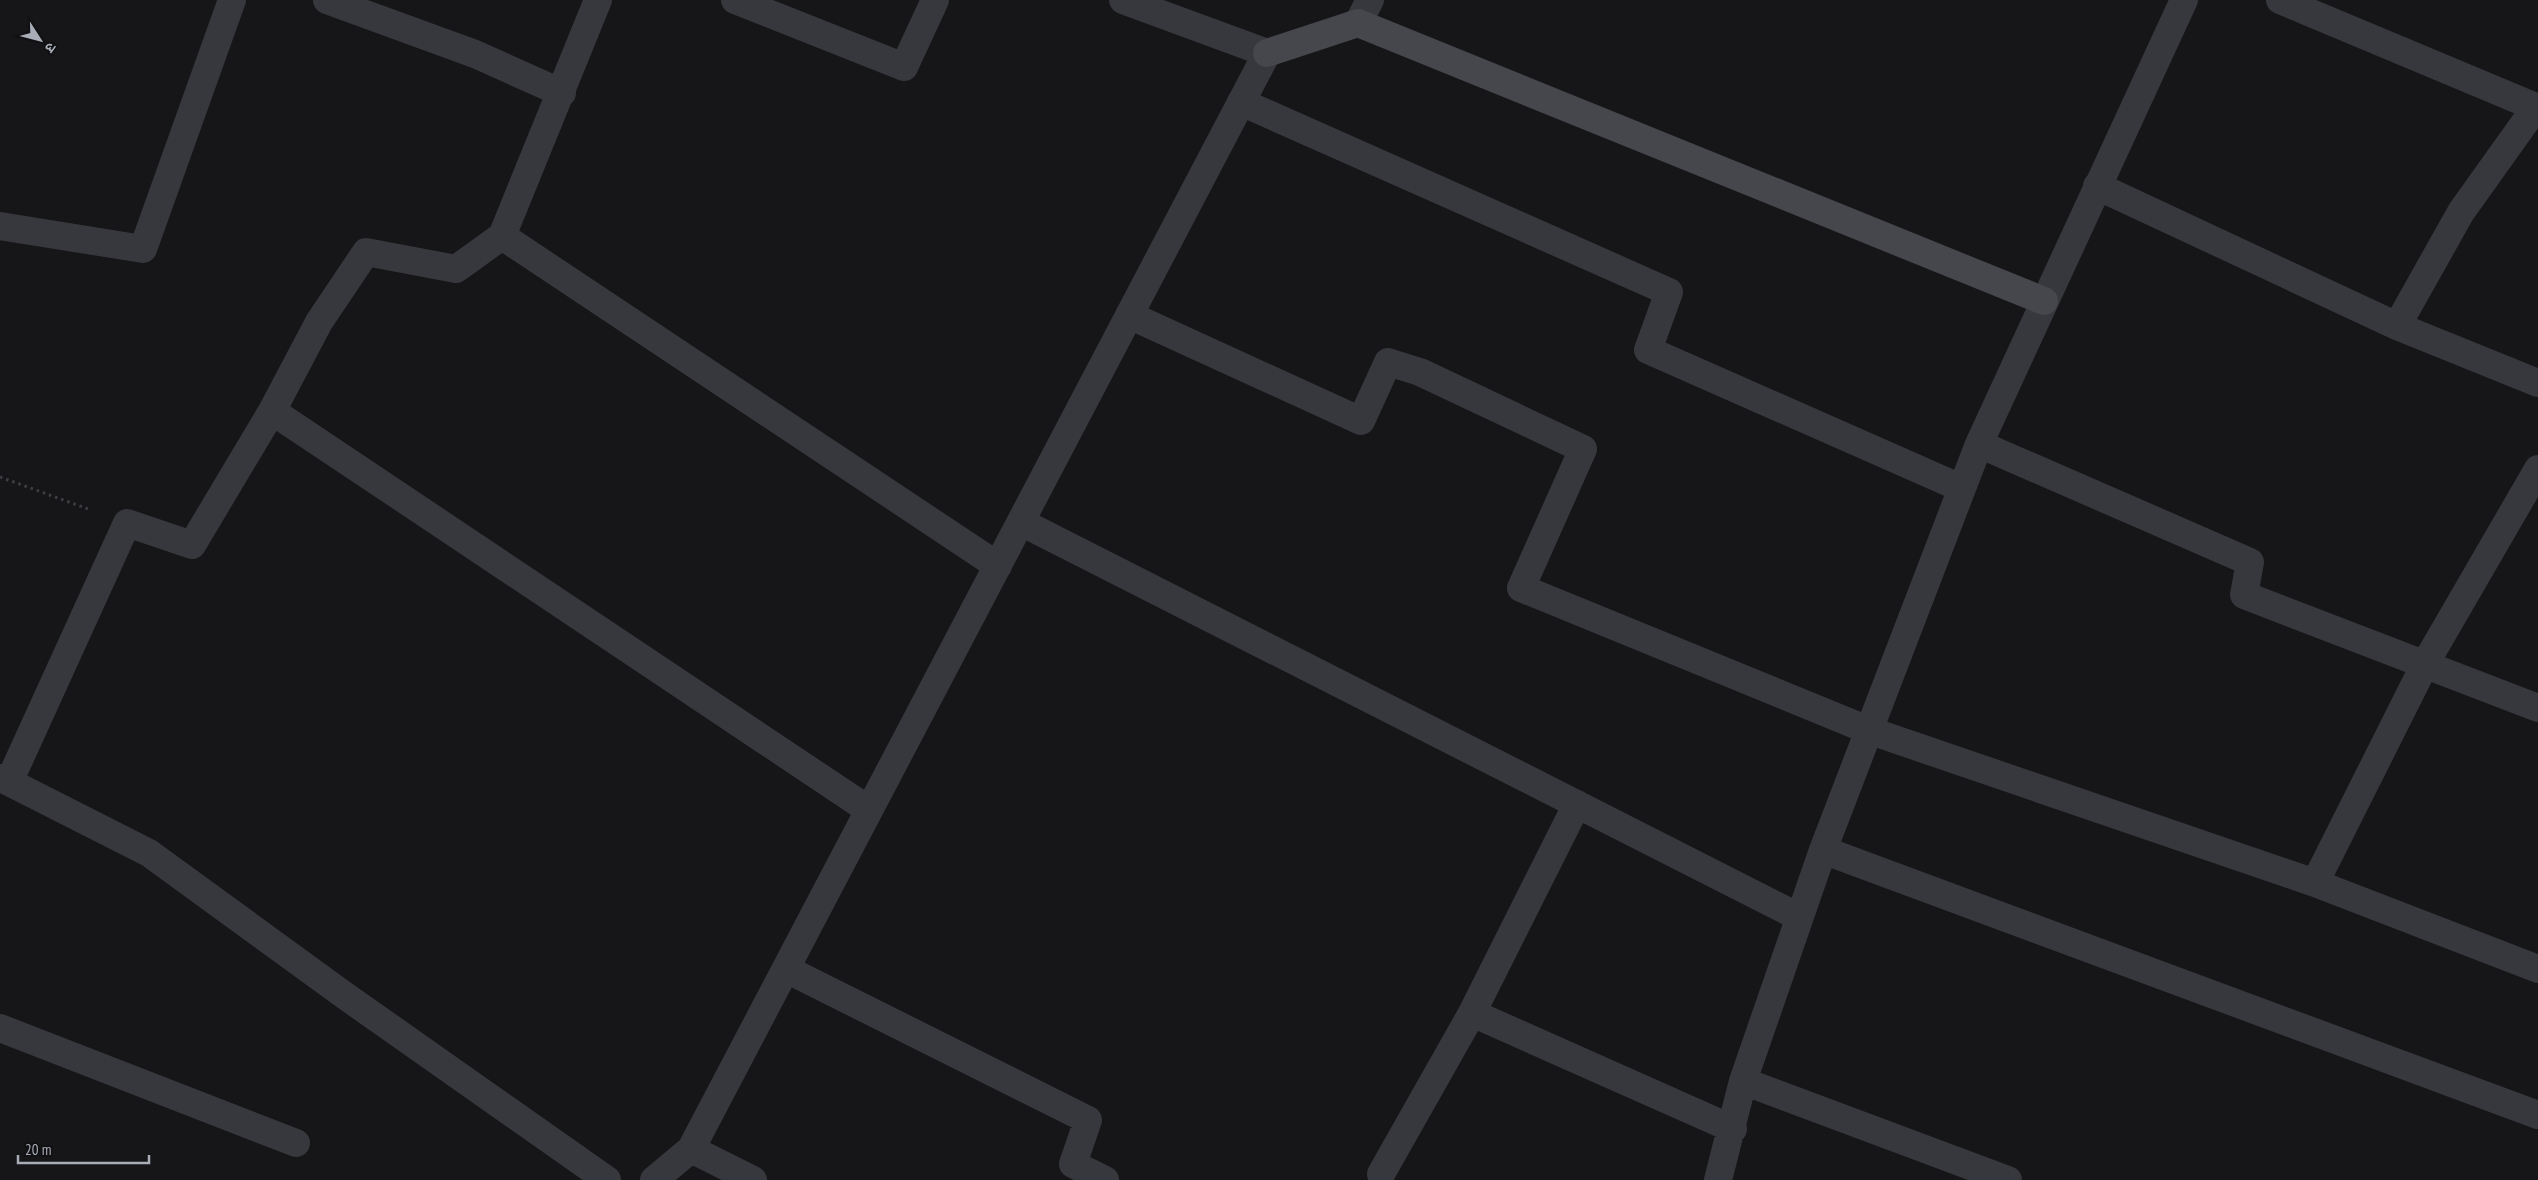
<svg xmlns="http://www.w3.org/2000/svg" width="2538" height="1180" viewBox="0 0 2538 1180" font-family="'PT Sans Narrow','Noto Sans Devanagari',sans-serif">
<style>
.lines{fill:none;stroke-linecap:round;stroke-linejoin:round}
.path{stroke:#3d3f44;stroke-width:3;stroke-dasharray:2.5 4;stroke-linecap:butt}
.street{stroke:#37383d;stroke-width:28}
.secondary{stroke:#45474d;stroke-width:28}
</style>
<rect width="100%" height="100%" fill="#161618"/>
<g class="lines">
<path class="path" d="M0,477L91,510"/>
<path class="street" d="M327,0L475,54L562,93
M735,0L904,67L935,0
M2280,0L2538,108
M1358,23L1370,0
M1241,102L1669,292L1648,350L1961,488
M2536,107L2461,212L2397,326L2538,383
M2097,186L2397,326
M0,226L143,249L232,0
M502,236L998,566
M1129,315L1361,421L1388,362L1420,372L1583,449L1521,588L1868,730L2315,883L2425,664L2538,469
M272,411L869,810
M1979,444L2250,562L2244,595L2538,708
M1021,522L1799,917
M0,778L9,782L127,523L192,545L272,411L319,322L366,252L456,269L502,236L598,0
M9,782L149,853L344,995L607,1180
M1823,850L2538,1115
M2315,883L2538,969
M786,969L1088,1120L1073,1164L1105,1180
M1472,1013L1577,804
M0,1028L296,1143
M1743,1081L2008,1180
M691,1149L753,1180
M1381,1174L1472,1013L1733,1129
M654,1180L691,1149L1267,53L1123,0
M1718,1180L1743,1081L1823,850L1979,444L2184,0"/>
<path class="secondary" d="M1267,53L1358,23L2044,301"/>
</g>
<g transform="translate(40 40) rotate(126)" stroke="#111113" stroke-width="4" paint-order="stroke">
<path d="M0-4L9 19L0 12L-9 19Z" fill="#a8adb8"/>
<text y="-8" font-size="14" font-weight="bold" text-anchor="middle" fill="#a8adb8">उ</text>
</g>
<path d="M18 1155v8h131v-8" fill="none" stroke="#a8adb8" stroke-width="2.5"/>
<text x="25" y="1155" font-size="15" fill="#a8adb8" stroke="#111113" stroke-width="4" paint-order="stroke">20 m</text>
</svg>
